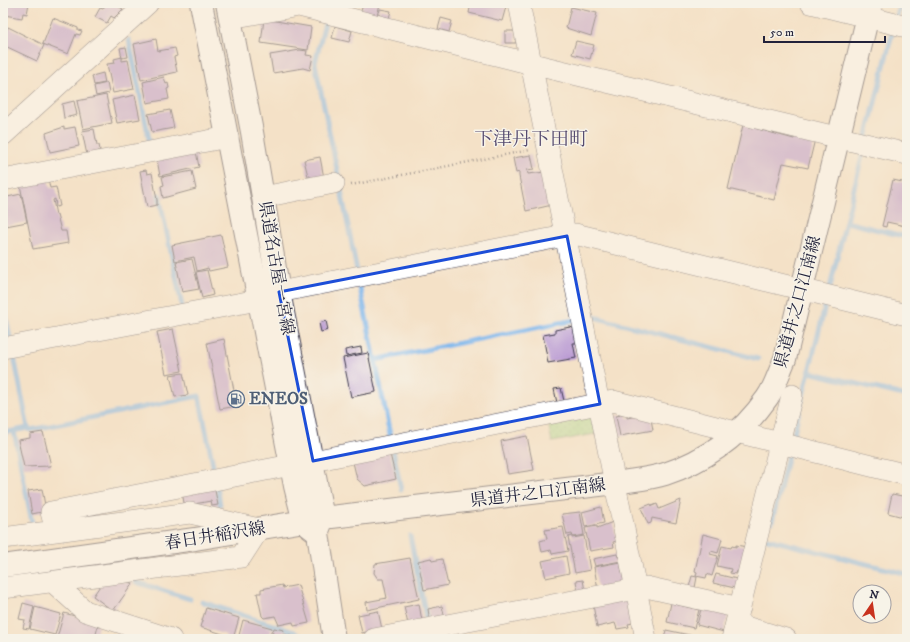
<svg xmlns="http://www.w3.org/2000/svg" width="910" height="642" viewBox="0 0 910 642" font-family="'IM FELL DW Pica','Noto Serif JP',serif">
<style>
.grass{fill:url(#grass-dots);stroke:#627c60}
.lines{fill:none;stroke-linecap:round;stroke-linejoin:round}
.stream{stroke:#7cb5ec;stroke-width:5}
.building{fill:#b898d3}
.minor-casing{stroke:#423f50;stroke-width:22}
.major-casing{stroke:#423f50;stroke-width:24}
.path{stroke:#423f50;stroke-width:2.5;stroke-dasharray:1 3;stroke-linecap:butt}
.minor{stroke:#fff;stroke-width:21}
.major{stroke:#fff;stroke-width:22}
.marked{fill:none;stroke:#1d4ed8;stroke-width:3;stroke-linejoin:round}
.labels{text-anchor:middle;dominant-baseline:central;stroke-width:3;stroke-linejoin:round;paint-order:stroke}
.street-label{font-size:17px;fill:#22223b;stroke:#f7f3e8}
.service-label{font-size:17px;font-weight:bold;fill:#4e5e75;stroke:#f7f3e8;text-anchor:start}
.quarter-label{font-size:19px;fill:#564b70;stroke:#f7f3e8}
</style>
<defs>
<pattern id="grass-dots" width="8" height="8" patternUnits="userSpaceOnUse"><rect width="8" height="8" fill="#a1d686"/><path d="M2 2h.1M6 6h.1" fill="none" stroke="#8ab775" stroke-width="1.8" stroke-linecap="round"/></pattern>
</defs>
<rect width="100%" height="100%" fill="#f7f3e8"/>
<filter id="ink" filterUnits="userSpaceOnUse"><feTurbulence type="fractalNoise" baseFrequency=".025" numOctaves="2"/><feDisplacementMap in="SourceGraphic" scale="8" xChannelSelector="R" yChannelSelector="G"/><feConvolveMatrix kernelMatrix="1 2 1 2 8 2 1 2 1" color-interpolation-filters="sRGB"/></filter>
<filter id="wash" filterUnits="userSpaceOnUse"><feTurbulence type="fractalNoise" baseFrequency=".012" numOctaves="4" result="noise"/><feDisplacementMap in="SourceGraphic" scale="16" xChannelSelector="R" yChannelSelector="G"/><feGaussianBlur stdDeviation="0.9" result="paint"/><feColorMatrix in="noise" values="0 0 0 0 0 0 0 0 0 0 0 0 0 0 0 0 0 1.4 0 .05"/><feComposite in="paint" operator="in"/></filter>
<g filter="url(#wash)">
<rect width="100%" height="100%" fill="#f4e1c7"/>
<path class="grass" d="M588,409L600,433L552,442L547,417Z"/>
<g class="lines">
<path class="stream" d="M896,20L900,3
M325,23L315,63L339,179
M129,40L150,144
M866,139L893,30
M341,190L357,271
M159,195L182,306
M846,222L907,237
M359,283L375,360
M829,291L863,152
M3,301L10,337
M594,317L758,359
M809,372L907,396
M28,428L30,430L199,396L215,475
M14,431L33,528
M3,433L28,428L13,351
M391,440L375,360L575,320
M792,441L826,302
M393,450L401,490
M217,485L220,505
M772,522L789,451
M410,536L427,622
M767,539L907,574
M133,577L136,582L190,599
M202,602L294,632L304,639
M3,624L6,639"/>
</g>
<g id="blocks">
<path class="building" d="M6,3H29L27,14L23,13L22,18L4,15Z
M106,3H112L123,9L114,18L111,16L107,23L95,17L100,8L103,9Z
M363,3L380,4L377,16L361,12Z
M471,3H507L502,21L469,13Z
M571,7L597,13L591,36L566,28Z
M380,9L391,11L389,18L379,15Z
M53,18L78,28V30L82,31L80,35L76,34L68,54L43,44Z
M441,18L452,21L449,32L438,29Z
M264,19L311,27L308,50L261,43Z
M335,26L352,31L349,42L332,38Z
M8,27L44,45L37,61L3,45V37Z
M505,31H516V43H505Z
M156,39L158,51L175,48L177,56L174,57L177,72L141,80L134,44Z
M576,41L594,45L590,59L572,54Z
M126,47L128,57L122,58L120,48Z
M300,50L307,51L306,55L313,56L310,70L303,68L273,73L270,55Z
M122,57V61L128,60L134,89L113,93L107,64L115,63L114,59Z
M103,73L105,83L94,85L92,76Z
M164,77L166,84L168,83L169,88L167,89L169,99L147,103L143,82Z
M107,83L109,93L96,96L94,86Z
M106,95L112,123L83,129L77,101Z
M135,95L140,119L117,123L112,100Z
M74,101L77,115L64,118L62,104Z
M170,110L174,128L152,132L148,114Z
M743,125L794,139L795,134L815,139L808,168L783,163L774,200L728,189Z
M64,127V129L75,127L79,146L50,152L46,133Z
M94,129L97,145H99L100,150H99V153L87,155L82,131Z
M195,146L199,167L160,176L156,154Z
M531,155L534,169L527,170L528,174L545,172L552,205L526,211L519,176V172L516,173L513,158Z
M320,157L324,178L311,180L310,176H308L304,160Z
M146,170L147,174L152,173L157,200V205L147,207L140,171Z
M192,171L196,189L163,198L161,186L164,185L162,177Z
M48,179L50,188L56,187L60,206L56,207L55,199L53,200L56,215H57L61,231H66L68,243L33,249L20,185Z
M893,180L907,183V217L905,226L887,222L886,227L882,226Z
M21,194L27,222L6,226L3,214V198Z
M221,235L228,267L209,271L208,268L197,271L194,257L175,261L172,245Z
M192,259L199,289L182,292L176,262Z
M207,270L213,295L202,298L196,272Z
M326,321L328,330L321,332L319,323Z
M570,327L573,328L576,343H573L576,358L548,363L543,335L555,333V330Z
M173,329L182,371L166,374L157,332Z
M224,339L237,406L220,409L207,343Z
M361,347L362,353L346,356L345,350Z
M368,353L376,392L351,397L343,358Z
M183,373L188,395L175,397L170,375Z
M561,388L564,401L557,403L554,389Z
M627,414V418L642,415L651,419L653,430L620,436L616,416Z
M43,432L51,466L24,467L18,440L30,438V434Z
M527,436L534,470L508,474L501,441Z
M389,450L396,479L365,486L357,479L352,458Z
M214,486L218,505L212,506L211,501L188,505L185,508L182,492Z
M42,489L46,511L32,514L28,491Z
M892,494L907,497V518L888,513Z
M681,500L676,523L652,518L651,523L648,524L641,508L651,504L652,506L657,504L659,509Z
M601,507L604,523L585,527L582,512Z
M580,512L584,535L573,537L572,534L567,535L562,514Z
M613,522L617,541L613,542L614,547L590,551L585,528L597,526V528Z
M563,527L568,551L552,554L551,550L542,552L540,541L547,539L545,530Z
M703,534L722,539L718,553L711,551L710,554L718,556L712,576L707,574L706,578L696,576L697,572L695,571Z
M572,536V538L584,536L590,570L575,573L568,537Z
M736,545L747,547L741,572L737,571L736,574L730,573L731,569L717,566L722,546L731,548L732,546L736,547Z
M617,554L618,557L620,556L621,561L595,566L593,559Z
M566,556L569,573L546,578L542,561Z
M410,558L419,599L367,610L366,602L387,598L383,579H378L374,573L375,564Z
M431,558L432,561L442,559L448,585L424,590L418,561Z
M620,562L624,582L598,589L594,567Z
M716,574L741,580L739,589L713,583Z
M692,576L697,577L694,593L688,591Z
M583,580L585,591L578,592L576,581Z
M115,581L133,583L113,611L93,596L102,583Z
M282,585L283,588L298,585L309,623L294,626L293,622L279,625L275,616L264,618L262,616L257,593H261V589Z
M628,598L633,623L628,624L629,627L617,629L615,623L597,627L593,605Z
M23,603L34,606L29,629L23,628L25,620L19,619Z
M671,603L699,610L694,628L667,622Z
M419,604L422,621L408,624L404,607Z
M702,605L729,612L724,632L697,625Z
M442,606L445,619L430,622L428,609Z
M35,607L61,614L55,635L30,629Z
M206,608L239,618L233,639L225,638L226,635L200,627Z
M378,611L382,629L366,634V632L362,633L358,615Z
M64,613L93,621L98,626L95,638L89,636V639L57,638Z
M243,620L272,628L269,639H238Z
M274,628L284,630L283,634L291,636L290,639H271Z
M666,630L694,636L700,639H664Z"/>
</g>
</g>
<g filter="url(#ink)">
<use href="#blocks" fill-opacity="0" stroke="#423f50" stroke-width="1"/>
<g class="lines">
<g class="minor-casing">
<path id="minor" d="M519,3L646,639
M811,3L907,27
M230,18L299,6L532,64L907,154
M3,135L148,3
M3,180L228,137
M263,197L334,183
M279,292L575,234L907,315
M3,348L258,300
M313,461L613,401L907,475
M56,531L51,512L291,465
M3,538L190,513L259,529L241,557L3,588
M53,582L85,611L171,639
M736,624L786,639
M374,639L646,587L740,608
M732,639L792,395"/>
</g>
<g class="major-casing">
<path id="major" d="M201,3L295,486L304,522
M227,3L252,132L279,292L323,518L318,531
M305,523L318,533L334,639
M3,566L195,539L323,518L616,483C632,480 649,479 665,474C707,460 741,435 767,398C775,387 779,372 785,359L871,3"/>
</g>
<path class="path" d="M351,185L530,150"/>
<use href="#minor" class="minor"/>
<use href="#major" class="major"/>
</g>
</g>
<path d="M0 0H910V642H0ZM567,236L600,404L313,461L279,292Z" fill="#f4e1c7" fill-opacity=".55" fill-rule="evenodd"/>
<path class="marked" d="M567,236L600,404L313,461L279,292Z"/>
<defs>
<g id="fuel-ring" transform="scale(0.9)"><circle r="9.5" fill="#f7f3e8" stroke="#5c6f8a" stroke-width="1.5"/><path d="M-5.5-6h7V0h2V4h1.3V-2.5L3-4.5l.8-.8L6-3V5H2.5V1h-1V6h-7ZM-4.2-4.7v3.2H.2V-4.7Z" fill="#5c6f8a"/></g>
</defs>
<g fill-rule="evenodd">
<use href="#fuel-ring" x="236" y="399"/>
</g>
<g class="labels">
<g class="street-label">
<text transform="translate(276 268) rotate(80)">県道名古屋一宮線</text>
<text transform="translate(798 302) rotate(-75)">県道井之口江南線</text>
<text transform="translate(538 493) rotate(-7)">県道井之口江南線</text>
<text transform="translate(215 536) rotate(-9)">春日井稲沢線</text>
</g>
<g class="service-label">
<text x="249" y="399">ENEOS</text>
</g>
<g class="quarter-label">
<text x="531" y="139">下津丹下田町</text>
</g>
</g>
<rect width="910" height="642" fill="none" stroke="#f7f3e8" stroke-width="16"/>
<g transform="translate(872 604) rotate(13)"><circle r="19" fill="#f7f3e8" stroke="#a29fa3"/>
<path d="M0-3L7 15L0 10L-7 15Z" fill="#c8321e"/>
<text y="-6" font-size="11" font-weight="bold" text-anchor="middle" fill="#22223b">N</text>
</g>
<path d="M764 36v6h121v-6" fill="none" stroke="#22223b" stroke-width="2"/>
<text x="770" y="36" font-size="12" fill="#22223b" stroke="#f7f3e8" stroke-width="3" paint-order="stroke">50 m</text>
</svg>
